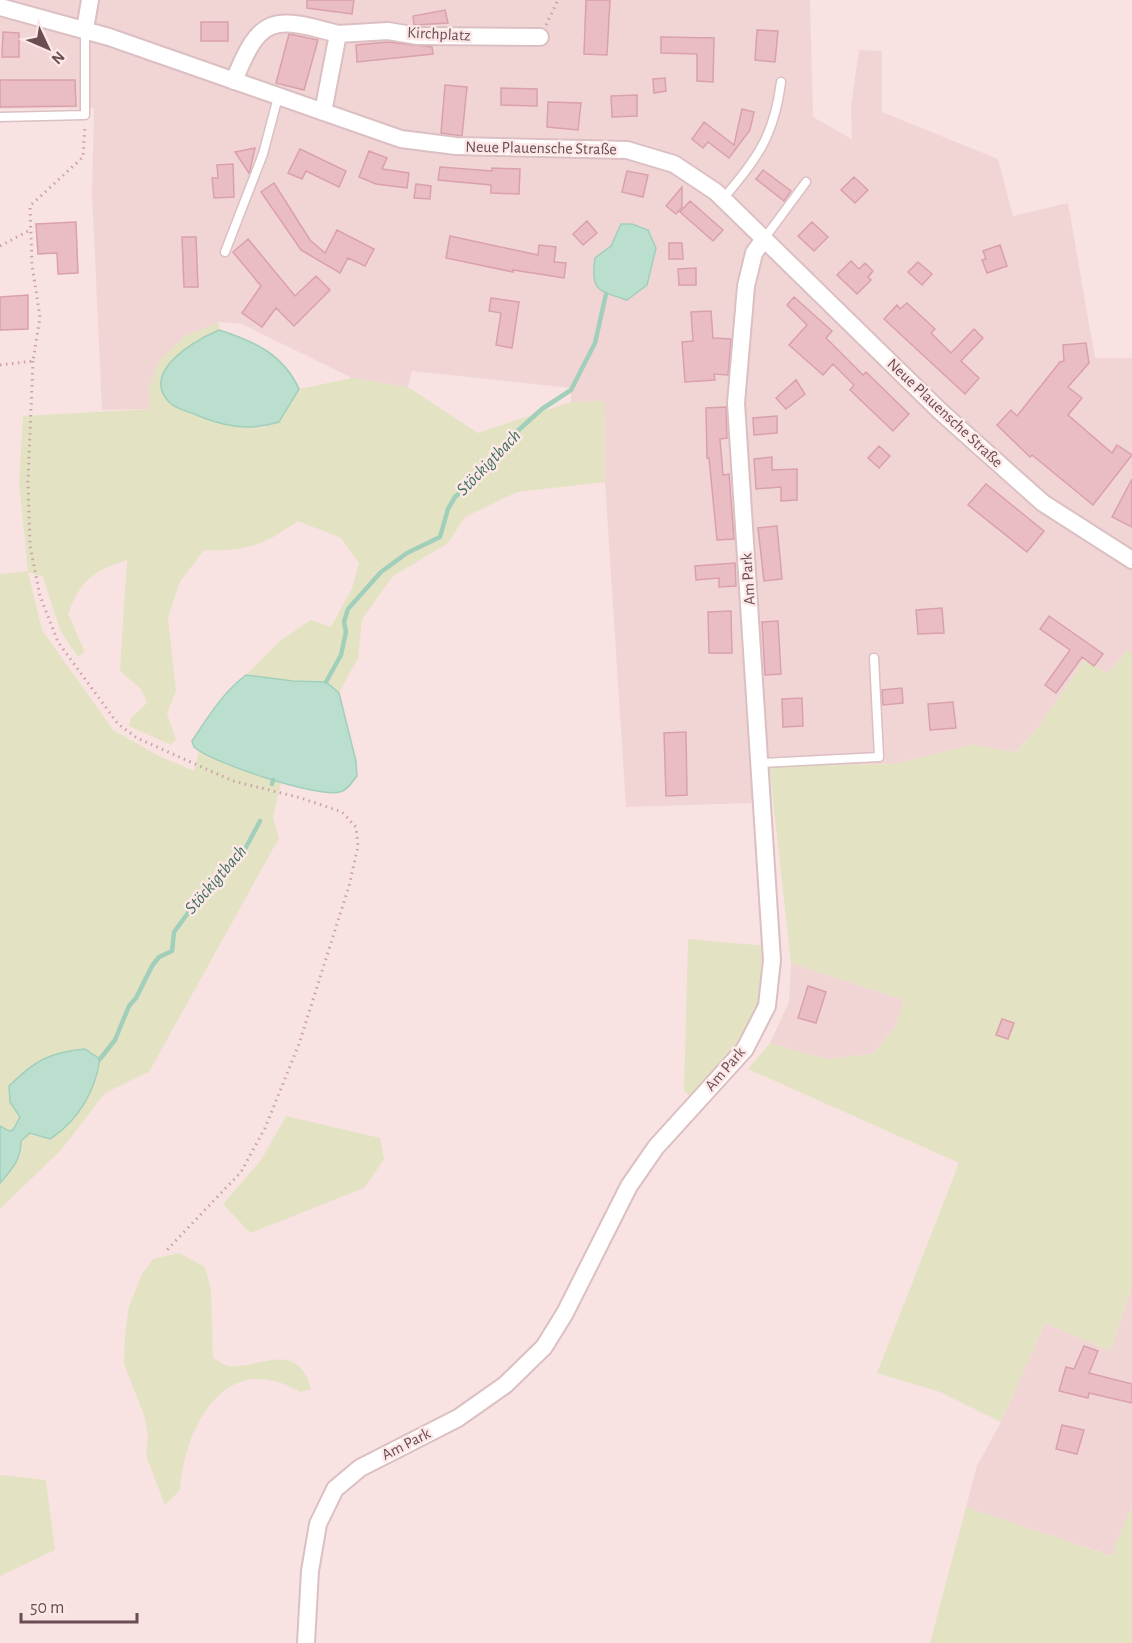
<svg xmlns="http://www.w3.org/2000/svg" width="1132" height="1643" viewBox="0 0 1132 1643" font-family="'Alegreya Sans',sans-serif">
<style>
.residential{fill:#f1d5d5}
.green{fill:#e3e3c3}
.water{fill:#badfcf;stroke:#a1cfbc;stroke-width:1.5}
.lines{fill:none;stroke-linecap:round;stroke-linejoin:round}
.stream{stroke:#a1cfbc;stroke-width:4.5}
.building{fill:#eabdc5;stroke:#daa0ab;stroke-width:1.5}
.service-casing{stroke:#dbbfc2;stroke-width:11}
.minor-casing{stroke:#dbbfc2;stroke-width:20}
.path{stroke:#cea1a9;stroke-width:3;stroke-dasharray:1.5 4.5;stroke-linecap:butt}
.service{stroke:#fff;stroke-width:8}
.minor{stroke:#fff;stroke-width:16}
.labels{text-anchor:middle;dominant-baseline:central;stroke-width:5;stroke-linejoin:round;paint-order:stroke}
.street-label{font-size:16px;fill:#6c4c53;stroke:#fce8e7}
.water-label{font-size:18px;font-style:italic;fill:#42705e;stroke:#fce8e7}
</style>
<rect width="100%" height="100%" fill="#f8e3e2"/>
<path class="residential" d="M0,0H810L813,117L852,139L851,106L859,50L882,51V112L998,159L1013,216L1068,203L1095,358H1132V653L1127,650L1108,674L1085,659L1037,729L1015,752L971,745L894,764L753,766L754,803L626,807L605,482L604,401L571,402V388L412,371L408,387L352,378L242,324L219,322L185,336L148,388L150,409L102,410L92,192L94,108L0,109Z
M791,963L904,1000L895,1028L872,1054L825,1059L770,1043L789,1002Z
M1132,1285V1505L1112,1556L966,1507L977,1466L1001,1422L1045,1323L1110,1351Z"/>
<path class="green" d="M219,322V330L194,341L262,428L279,422L299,389L352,378L408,387L478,433L571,402L604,401L605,482L517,492L465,517L447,544L393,576L362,619L358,658L339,693L326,682L293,681L246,675L281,640L311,620L331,627L352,588L359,563L341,538L298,521C264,545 246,552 204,550L180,582L168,617L176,691L167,714L176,739L171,745L129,726L131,718L147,703L141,689L120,671L127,560C91,572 82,579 68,614L85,652L78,657L60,630L43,577L28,572L42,630L113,730L159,756L194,771L199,751L281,782L273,819L279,838L149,1072L105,1093L61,1150L0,1209V1183C12,1169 21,1160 21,1141L30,1132L35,1136L10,1102L20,1117L13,1129L9,1131L0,1126V574L28,571L19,482L23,416L150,409L148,388L160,359L185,336Z
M1127,650L1132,653V1285L1110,1351L1045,1323L1001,1422L940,1392L877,1373L959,1163L748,1069L770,1043L825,1059L872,1054L895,1028L904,1000L791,963L769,765L894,764L971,745L1015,752L1037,729L1085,659L1108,674Z
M688,939L767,946L763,1002L731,1056L693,1099L684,1091Z
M286,1116L380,1138L384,1159L364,1188L250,1233L223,1204L261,1160Z
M179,1253L205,1267L211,1290L213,1358C218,1361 225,1366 230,1366C258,1369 298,1338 311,1389L300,1392C226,1348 185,1425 180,1490L165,1505L146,1456L148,1437L145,1418L124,1364L125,1335L129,1306L142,1274L153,1259Z
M0,1475L46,1480L55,1550L0,1576Z
M1132,1505V1643H930L966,1507L1111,1556Z"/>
<path class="water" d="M621,224H632L648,230L656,248L647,285L627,300C598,291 590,290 595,258L611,246Z
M219,330C254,341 283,354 299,389L279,422C249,432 222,426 194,414C186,411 174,408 169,402C140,371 196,340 219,330Z
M246,675L293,681L326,682L339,693L356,761L357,776C352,782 348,790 340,792C318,798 212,763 194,747L192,741C208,717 223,692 246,675Z
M85,1049L100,1059C95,1092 78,1121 50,1139L30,1133L21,1141C21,1160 12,1169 0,1183V1126L9,1131L13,1130L20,1117L10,1102L9,1086C34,1061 50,1052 85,1049Z"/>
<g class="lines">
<path class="stream" d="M326,682L341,655L346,632L344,622L348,609L381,572L407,553L440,537L448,509L455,497L475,479L512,436L542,409L571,390L595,343L606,294
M272,784L273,780
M100,1059L115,1040L129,1006L136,998L152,966L159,957L172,951L174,932L188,913L190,905L244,851L260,821"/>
</g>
<path class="building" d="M307,0H354L352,14L307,8Z
M586,0H610L607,55L584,54Z
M445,10L448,23L414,25L413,16Z
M201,22H228V41H201Z
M757,30L778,31L775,62L755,60Z
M3,32L19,33V57H2Z
M289,34L318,40L304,90L276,83Z
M661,37L714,38L713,82L697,81V54L661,53Z
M388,42L432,47L433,54L357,62L356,45Z
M665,78L666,91L654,93L653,79Z
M0,80H75L76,106L0,107Z
M445,85L467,87L462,136L441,133Z
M501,88L537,89V106L501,105Z
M637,95V116L612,117L611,96Z
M548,102L581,103L578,130L547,127Z
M742,109L754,112L750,130L729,158L708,142L703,148L692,139L704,122L734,145Z
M255,148L250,170L249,173L235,152Z
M300,149L346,171L339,187L306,171L302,179L288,173Z
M369,151L387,158L382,169L409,173L407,188L376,184L359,177Z
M233,164L234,197L214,198L212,178H218L217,165Z
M440,167L492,171V168L520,169L519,194L491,193V185L438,180Z
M763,170L791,191L784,201L756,179Z
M627,171L648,175L643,197L622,192Z
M854,177L868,190L855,203L841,190Z
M274,183L310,240L325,253L337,230L374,249L365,266L348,258L340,273L301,250L261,192Z
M416,184L431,186L430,199L414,198Z
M682,187V207L676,214L666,206Z
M690,201L723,230L713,241L680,212Z
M587,221L597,233L583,245L573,234Z
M76,222L78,273L58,274L57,253L38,254L36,224Z
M812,222L828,237L814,251L798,236Z
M450,236L538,255L539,245L556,247L554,262L566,263L564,278L513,270V272L446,258Z
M182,237H196L198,287H184Z
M248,239L295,296L316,276L330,290L294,326L276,308L262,327L242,313L261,286L233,252Z
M669,243H682L683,259H669Z
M1000,245L1007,266L987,273L982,260L986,259L983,251Z
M851,261L859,269L865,263L873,271L868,277L871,280L857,294L837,275Z
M918,262L932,274L922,285L908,272Z
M696,268V285H679L678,269Z
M28,295V329L0,330V297Z
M794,297L832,331L826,338L863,375L866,372L909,414L893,431L850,390L854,385L833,364L823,375L789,345L807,325L787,305Z
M491,298L519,302L512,348L496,345L501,313L489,311Z
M907,303L935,329L931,333L951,353L974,329L983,338L961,361L979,378L965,394L884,319L897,305L900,309Z
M711,311L713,338L731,339L728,375L714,374L715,380L685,382L682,342L693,341L691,312Z
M1086,343L1089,363L1068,387L1082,398L1068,415L1112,453L1117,445L1132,455L1093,505L1032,455L1030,457L997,425L1011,410L1017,416L1060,362L1064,361L1063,345Z
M796,380L805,394L786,409L776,398Z
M726,407L727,438L720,439L723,475L729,474L734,539L717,540L709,458H707L706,408Z
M777,416V433L754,435L753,418Z
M879,446L890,456L879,468L868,458Z
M772,457V470L797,469V500L781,501V487L756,489L754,459Z
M1132,479V527L1112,517Z
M986,484L1044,531L1027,552L968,505Z
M777,526L782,579L764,581L758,528Z
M735,563L736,586L719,587V578L696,580L695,566Z
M942,608L944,633L918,634L916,610Z
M731,611L732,653H709L708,612Z
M1049,616L1103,654L1094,666L1082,657L1056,693L1045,685L1070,650L1040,629Z
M778,621L781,674L765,675L762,622Z
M902,688L903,703L883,705L882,690Z
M802,698L803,726L783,727L782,699Z
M953,702L956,728L930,730L928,704Z
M686,732L687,795L666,796L664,733Z
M808,986L826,992L816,1023L798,1018Z
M1002,1019L1014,1023L1008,1039L996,1035Z
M1084,1346L1098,1351L1089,1373L1132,1384V1403L1089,1393L1088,1398L1059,1391L1066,1367L1074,1369Z
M1062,1425L1084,1430L1077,1454L1056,1449Z"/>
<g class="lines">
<g class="service-casing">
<path id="service" d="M0,117L85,115V30
M723,199C757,158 774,137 781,82
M764,239L806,182
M225,252L263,154L278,97
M760,763L879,757L874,658"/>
</g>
<g class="minor-casing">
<path id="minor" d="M0,7L109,37L401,139L456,146L627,150L674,164L716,192L941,412L1043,503L1132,560
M85,29L90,0
M234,81C260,15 273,16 338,34
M323,112L338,34L388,31L418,36L540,37
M306,1643L310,1571L318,1524L335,1489L360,1468L458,1418L505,1385L544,1347L565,1313L629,1186L656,1147L745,1049L767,1006L772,960L736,403L746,286L754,253L764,239"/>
</g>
<path class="path" d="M546,25L558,0
M0,246L30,230
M33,361L28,481L30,546L40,596L58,642L118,724L137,738L233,781L301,798L342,812L356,827L358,846L349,886L299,1044L265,1128L241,1172L166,1251
M0,365L33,361L40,317L32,265L30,206L83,157L85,126"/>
<use href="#service" class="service"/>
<use href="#minor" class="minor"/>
</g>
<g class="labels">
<g class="street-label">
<text transform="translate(439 34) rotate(3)">Kirchplatz</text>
<text transform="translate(541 148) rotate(1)">Neue Plauensche Straße</text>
<text transform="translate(945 413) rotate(43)">Neue Plauensche Straße</text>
<text transform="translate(748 579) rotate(-94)">Am Park</text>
<text transform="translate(725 1069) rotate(-49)">Am Park</text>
<text transform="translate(406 1444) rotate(-27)">Am Park</text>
</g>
<g class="water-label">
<text transform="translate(489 463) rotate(-46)">Stöckigtbach</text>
<text transform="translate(216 880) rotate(-49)">Stöckigtbach</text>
</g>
</g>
<g transform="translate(48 48) rotate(134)" stroke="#fce8e7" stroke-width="4.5" paint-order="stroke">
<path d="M0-4.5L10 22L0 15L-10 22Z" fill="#6c4c53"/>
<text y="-9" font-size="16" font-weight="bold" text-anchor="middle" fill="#6c4c53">N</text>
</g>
<path d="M21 1613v9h116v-9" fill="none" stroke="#6c4c53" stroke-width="3"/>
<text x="30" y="1613" font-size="18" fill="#6c4c53" stroke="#fce8e7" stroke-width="4.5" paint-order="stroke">50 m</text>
</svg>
